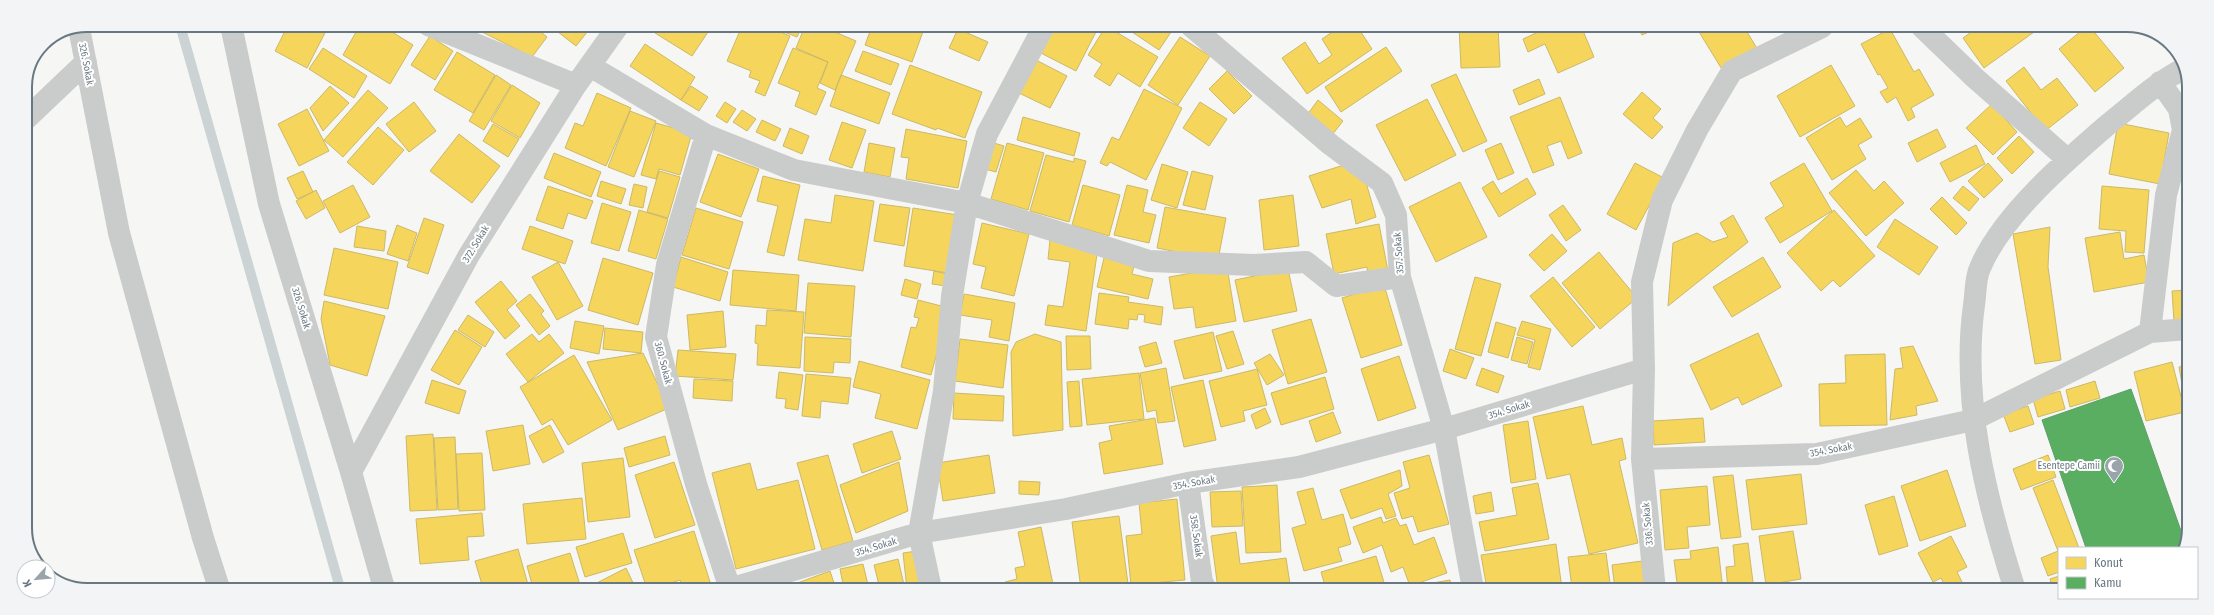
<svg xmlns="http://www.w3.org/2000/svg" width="2214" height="615" viewBox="0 0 2214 615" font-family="'Fira Sans Condensed',sans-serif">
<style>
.homes{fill:#f6d55c;stroke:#cbb968}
.public{fill:#5aae61;stroke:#5e9e6b}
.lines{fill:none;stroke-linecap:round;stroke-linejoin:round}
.stream{stroke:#cbd3d5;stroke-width:10}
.minor{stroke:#cacccc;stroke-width:22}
.labels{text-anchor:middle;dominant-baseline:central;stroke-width:4;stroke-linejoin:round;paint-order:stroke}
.street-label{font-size:10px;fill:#687883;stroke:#fff}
.poi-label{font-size:10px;fill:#687883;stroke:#fff;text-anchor:end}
.rim{fill:none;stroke:#687883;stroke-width:2}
</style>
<rect width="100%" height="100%" fill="#f6f6f5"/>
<path class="homes" d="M279,25H329L307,68L275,51L285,31L278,27Z
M360,25H381L413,45L390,84L343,55Z
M468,25H532L547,37L532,57Z
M549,25L592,26L576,46Z
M660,26H712L692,56L655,33Z
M715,26H734L730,33Z
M742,26H766L790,36L765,96L755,92L760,81L749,77L751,71L727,61Z
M769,26H802L797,37Z
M805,26H821L856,41L835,90L820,83L828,62L796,48Z
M872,26H925L912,62L865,45Z
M1047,26H1094L1098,28L1076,71L1035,50Z
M1106,26L1158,57L1140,87L1118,73L1110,86L1094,76L1102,64L1088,55Z
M1123,26H1175L1159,50Z
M1341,26H1357L1372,49L1307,94L1282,58L1305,42L1319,64L1332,55L1322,39Z
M1459,26H1498L1500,67L1461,68Z
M1551,26H1581L1594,57L1558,73L1545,44L1528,52L1523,39Z
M1638,27H1660L1642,35Z
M1696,27H1744L1758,50L1723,71Z
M1978,27H2041L1984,68L1963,38Z
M2086,27H2090L2124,68L2095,92L2059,49Z
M958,29L988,42L979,61L949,48Z
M1890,29L1914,72L1919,69L1934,95L1911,108L1915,117L1908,121L1896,97L1887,103L1880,92L1888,88L1880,74L1878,75L1861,44Z
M430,36L453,51L435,80L411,65Z
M1180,37L1210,56L1178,105L1148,85Z
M645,44L695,77L681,100L630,66Z
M1386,47L1402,71L1341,112L1325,87Z
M323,48L367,76L354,98L309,69Z
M793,48L828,62L817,88L826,92L816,115L795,106L800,92L778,83Z
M863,51L899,64L891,85L855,71Z
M457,52L495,75L473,113L434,90Z
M1036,60L1067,76L1050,108L1019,93Z
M910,65L982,92L965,138L937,128L936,130L892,114Z
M1831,65L1855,106L1800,137L1777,96Z
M2024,67L2041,90L2057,78L2078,105L2045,131L2006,81Z
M1227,71L1252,96L1234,114L1209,89Z
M1456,74L1487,141L1463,152L1431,85Z
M496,75L511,85L484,130L469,121Z
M841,75L890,93L879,124L830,106Z
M1539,79L1545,94L1519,105L1513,90Z
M2188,81L2189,97H2186Z
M512,85L540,103L520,138L491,121Z
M330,86L349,103L323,131L310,108Z
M691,86L708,97L699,111L681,100Z
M1144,89L1182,108L1146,180L1110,162L1107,166L1100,163L1112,137L1119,140Z
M368,90L388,108L343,157L324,140Z
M1642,92L1661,109L1653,118L1663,127L1652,139L1623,114Z
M597,93L631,108L606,166L565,148L575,123L583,126Z
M1560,97L1582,153L1568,159L1561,141L1547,146L1554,165L1533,173L1510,117Z
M1427,99L1456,155L1405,181L1376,125Z
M1318,100L1343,121L1332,135L1307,115Z
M414,102L436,131L409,152L386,124Z
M725,102L736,109L727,123L716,116Z
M1200,102L1227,119L1209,146L1183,128Z
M1992,104L2017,132L1993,155L1966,128Z
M307,109L329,151L299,166L278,124Z
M742,110L756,119L747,131L733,122Z
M630,111L656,121L634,177L608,167Z
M1023,117L1080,133L1074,156L1017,140Z
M1840,117L1846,127L1860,118L1872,137L1858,145L1866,159L1832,180L1806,138Z
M762,120L781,129L775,141L756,132Z
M842,122L866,130L852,168L829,160Z
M656,123L692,133L680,175L659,169L656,179L641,175Z
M2118,123L2169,133L2160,184L2109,174Z
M493,124L519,139L508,157L483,141Z
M378,127L404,150L373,185L347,162Z
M790,128L809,136L802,154L783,146Z
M906,129L967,141L958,188L906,179L909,158L901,157Z
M1937,129L1946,147L1917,162L1908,143Z
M459,134L500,166L472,203L430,171Z
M2019,136L2034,152L2012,174L1997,158Z
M869,143L895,148L890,177L864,172Z
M994,143L1004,146L996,172L985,169Z
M1007,143L1044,153L1028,210L991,199Z
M1501,143L1514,173L1498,180L1485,150Z
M1976,145L1985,164L1950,182L1940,163Z
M554,153L601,172L591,197L544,178Z
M718,154L759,169L741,217L700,202Z
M1046,155L1074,162V158L1086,161L1069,222L1030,211Z
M1635,163L1664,178L1636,230L1607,214Z
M1804,163L1832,211L1780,243L1765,218L1784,206L1770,183Z
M1988,163L2003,180L1984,198L1968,181Z
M1162,164L1188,172L1177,208L1151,200Z
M1344,165L1365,179L1376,217L1356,224L1351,199L1322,208L1309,176Z
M1856,170L1874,191L1884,181L1904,203L1866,236L1829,193Z
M303,171L313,192L297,199L287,178Z
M659,171L680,177L668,218L647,212Z
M1192,171L1213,176L1205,210L1183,205Z
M763,176L800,185L784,256L767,252L778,206L757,201Z
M1527,178L1536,194L1499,217L1482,188L1493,181L1501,194Z
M601,181L626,189L621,204L597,196Z
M1460,182L1487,237L1436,262L1409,207Z
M634,184L647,187L643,208L629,205Z
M353,185L370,217L340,233L323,201Z
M1083,185L1120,195L1109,236L1072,225Z
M1127,185L1148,190L1143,212L1156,215L1149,243L1114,235Z
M548,186L593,201L586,219L568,213L563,229L536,220Z
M1963,186L1979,199L1969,211L1953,198Z
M2102,186L2149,190L2144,253L2125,252L2126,231L2099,229Z
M316,190L325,208L306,219L296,201Z
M835,195L874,201L863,271L798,260L805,219L831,223Z
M1293,195L1299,246L1264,250L1259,200Z
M1942,197L1967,223L1956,235L1930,209Z
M602,203L631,212L619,251L591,243Z
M880,204L910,208L904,246L874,241Z
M1563,205L1581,230L1566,241L1549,215Z
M1165,207L1226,218L1218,260L1157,248Z
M696,208L743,222L729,269L682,255Z
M913,208L958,215L948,273L904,266Z
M639,210L668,219L656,259L628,251Z
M1834,210L1875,256L1840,287L1833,280L1821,291L1787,253Z
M1733,215L1748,242L1668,306L1673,243L1697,233L1713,242L1728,237L1720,223Z
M424,218L444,225L428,274L407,267Z
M1895,219L1938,247L1919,275L1877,247Z
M982,223L1029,234L1014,296L981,288L986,267L973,264Z
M1379,224L1388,271L1368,275L1367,267L1334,274L1326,234Z
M397,225L417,233L408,261L387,254Z
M357,226L386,231L384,251L354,247Z
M530,226L573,241L565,264L522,249Z
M2050,227L2048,267L2061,360L2035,364L2013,234Z
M2120,232L2124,259L2144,255L2149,282L2094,292L2085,238Z
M1552,234L1567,251L1544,271L1529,255Z
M1050,240L1098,247L1086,331L1045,325L1048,305L1063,307L1070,262L1048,259Z
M334,248L398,262L388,309L324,295Z
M1599,252L1637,298L1600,329L1562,283Z
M1105,254L1135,262L1132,274L1153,279L1148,299L1097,287Z
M681,257L728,272L720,301L673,287Z
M1763,257L1781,287L1732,317L1713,287Z
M603,258L653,273L638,325L588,310Z
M558,262L583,306L557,320L532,277Z
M1227,267L1236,321L1196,328L1193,307L1174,309L1169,277Z
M1288,269L1297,311L1244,322L1235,280Z
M733,270L799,275L796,311L730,305Z
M934,271L947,274L946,286L932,284Z
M1475,277L1501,284L1481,356L1455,349Z
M1553,277L1595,327L1572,347L1530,296Z
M905,279L921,284L917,299L901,295Z
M501,281L517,301L507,310L520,326L505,339L475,302Z
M808,283L855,286L851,337L804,333Z
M1384,285L1402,345L1361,358L1342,298Z
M2188,290V321L2174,322L2172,291Z
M1099,293L1129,297L1128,302L1163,307L1161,325L1144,322L1145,315L1138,314L1137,320L1129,319L1128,329L1095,324Z
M530,294L544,311L541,314L550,326L539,335L516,305Z
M964,294L1015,303L1009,341L989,337L992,320L960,315Z
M918,300L949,308L931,375L901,367L911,327L916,328L919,318L914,317Z
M324,301L385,316L367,376L330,365L321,319Z
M767,310L804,312L800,368L757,365L758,344L755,343L756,325L766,326Z
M723,311L726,347L690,350L687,315Z
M468,315L494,332L485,347L458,330Z
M1311,319L1327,372L1288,384L1272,330Z
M575,321L604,326L599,354L570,348Z
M1522,321L1551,329L1540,370L1528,367L1535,340L1517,335Z
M1496,322L1516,328L1508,358L1488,352Z
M605,328L643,332L641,353L603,349Z
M455,330L482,347L459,385L431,370Z
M1233,331L1244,364L1227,369L1216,336Z
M1213,332L1222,371L1184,379L1174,341Z
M1758,333L1782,386L1742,405L1738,397L1711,410L1690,365Z
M532,334L539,342L549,334L564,353L528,382L506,354Z
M1035,334L1061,342L1063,430L1013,436L1011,352L1016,342Z
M1066,336H1090L1091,369L1067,370Z
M805,337L851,339L850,363L834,362L833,373L804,371Z
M1517,337L1533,342L1527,364L1511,360Z
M960,339L1008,345L1003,388L955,381Z
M1156,342L1162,363L1145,367L1139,347Z
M1913,346L1938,401L1916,406L1917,415L1890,420L1895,369L1903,368L1900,348Z
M1450,349L1474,358L1466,379L1443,371Z
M678,350L736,354L733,380L675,376Z
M643,353L669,408L618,430L587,362Z
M1270,354L1284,375L1267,385L1254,363Z
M1885,354L1887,425L1820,426L1819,384L1846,383L1845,355Z
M574,355L612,420L568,445L552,419L542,425L520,387Z
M1399,356L1416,408L1378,421L1361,369Z
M859,361L930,380L917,429L875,418L881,394L853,387Z
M2172,362L2185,412L2146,421L2134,372Z
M2188,365L2187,412L2179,367Z
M1166,368L1175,421L1158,423L1156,410L1147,412L1140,373Z
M1482,368L1504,376L1498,393L1476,385Z
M1257,369L1267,405L1243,411L1245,421L1221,427L1209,381Z
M779,372L803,375L798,410L785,408L786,399L776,398Z
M1139,373L1144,419L1087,425L1082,379Z
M806,374L851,378L848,404L821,401L820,418L802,416Z
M1325,377L1334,409L1281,425L1271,393Z
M694,379L733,381L732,401L693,398Z
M432,380L466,391L459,414L425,403Z
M1203,380L1216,440L1184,447L1171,387Z
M1079,381L1082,426L1070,427L1067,382Z
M2095,381L2100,398L2070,407L2066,390Z
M2060,391L2065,409L2038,417L2033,399Z
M954,393L1004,396L1003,421L953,419Z
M1583,406L1592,445L1622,438L1626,459L1619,461L1638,543L1589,554L1570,474L1547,479L1533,417Z
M2028,406L2034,424L2010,432L2003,414Z
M1265,408L1271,422L1256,429L1251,415Z
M1333,412L1341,433L1316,442L1309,421Z
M1155,418L1163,464L1104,474L1099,443L1112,440L1109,426Z
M1703,418L1705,442L1654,445L1653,421Z
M1528,421L1536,479L1511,483L1503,425Z
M523,425L530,464L493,471L486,431Z
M550,425L564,452L543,463L529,436Z
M892,431L901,459L862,473L853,444Z
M433,434L437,510L410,511L406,436Z
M665,436L670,455L629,467L624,448Z
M455,437L458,509L438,510L434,438Z
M482,453L485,510L459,511L456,454Z
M828,455L853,541L822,550L797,463Z
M989,455L995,493L943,501L937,463Z
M1429,455L1449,524L1418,532L1413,516L1402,519L1394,493L1410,488L1403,462Z
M2048,455L2056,477L2021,490L2013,469Z
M623,458L630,517L588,522L582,463Z
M674,462L695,525L655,538L635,475Z
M899,462L908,511L856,533L840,485Z
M750,463L757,490L798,480L815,549L736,569L712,473Z
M1400,470L1402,486L1388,494L1396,516L1386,519L1382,508L1351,519L1340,490Z
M1947,470L1966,526L1920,541L1901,486Z
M1801,474L1807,524L1752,530L1746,480Z
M1733,475L1741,537L1721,539L1713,477Z
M2053,480L2079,548H2059V572L2048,576L2041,558L2058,551L2033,488Z
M1019,481L1040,482L1039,495L1019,494Z
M1538,483L1549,539L1485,551L1479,522L1517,515L1512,488Z
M1277,485L1281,552L1246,553L1242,487Z
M1707,486L1710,525L1687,527L1689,548L1665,550L1660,490Z
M1313,488L1322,520L1343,514L1351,544L1338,548L1342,561L1304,571L1292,528L1306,524L1297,492Z
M1241,491L1243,526L1212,527L1210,492Z
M1491,492L1494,511L1476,514L1473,496Z
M1894,496L1908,546L1879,555L1865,505Z
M582,498L586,539L527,544L523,504Z
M1177,499L1185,580L1131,585L1126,536L1142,534L1139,503Z
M482,513L484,536L467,537L469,560L420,564L416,519Z
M1119,516L1128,584L1081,589L1072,522Z
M1381,517L1383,523L1396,518L1400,526L1406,524L1414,545L1434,537L1447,573L1410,586L1403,567L1391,572L1382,545L1363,553L1353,527Z
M1041,527L1054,589H1006L1005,582L1017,579L1015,568L1025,566L1018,532Z
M694,531L710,582L690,589H683L680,580L653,589H647L634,550Z
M1793,531L1801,579L1766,585L1759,536Z
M1236,532L1240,564L1286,558L1290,584L1250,589H1218L1211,536Z
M623,533L632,563L585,577L576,547Z
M1951,536L1967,567L1957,572L1966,590H1947L1941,578L1933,582L1918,553Z
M1748,543L1754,590H1728L1726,567L1735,566L1733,545Z
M1556,544L1562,589H1487L1481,555Z
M1718,547L1723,590H1678L1674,560L1691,559L1690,551Z
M518,549L529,588H483L475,561Z
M917,551L921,589H907L903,553Z
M570,553L581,588H553L551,584L533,588L527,566Z
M1606,553L1610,583L1572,588L1568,557Z
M1376,556L1386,589H1326L1321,572Z
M898,559L905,589H880L874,565Z
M1642,561L1646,590L1615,589L1612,565Z
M863,564L869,589H844L840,569Z
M626,568L636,589L587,588Z
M830,571L836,589H781Z
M2059,576V590H2053L2050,579Z
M1450,580L1451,589H1409V587Z
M1186,584V589H1148V587Z
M1294,584L1295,589H1269Z
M1317,586V589H1304Z
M1815,586L1816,590H1797Z"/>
<path class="public" d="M2131,389L2186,545L2180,548H2086L2042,420Z"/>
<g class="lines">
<path class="stream" d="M180,25L340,588"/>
<path class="minor" d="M231,25L269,204L351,472L384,588
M428,25L576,85
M1191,26L1331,145L1382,183L1396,215L1400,277L1444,429L1473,589
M1922,27L1975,78L2067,159
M79,28L119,233L203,538L219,588
M590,66L706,135L794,170L967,203L1149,261L1254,265L1306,262L1336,286L1400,277
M25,120L86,62
M706,135L667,265L656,337L696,484L730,589
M2150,332L2166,195L2183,130L2179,109L2160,82
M1644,369L1642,282L1662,200L1697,130L1732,71L1822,27
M1642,459L1655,590
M351,472L469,255L576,85L618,26
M1188,483L1202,582L1206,589
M729,589L919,533L1066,509L1188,483L1299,467L1444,429L1644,369L1642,459L1817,454L1973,420L2150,332L2188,329
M931,589L919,533L944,391L952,296L967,203L987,134L1044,26
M2015,590C1986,499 1961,401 1974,305C1976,293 1975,278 1980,268C2002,215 2068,159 2111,122C2135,103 2156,83 2183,69"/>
</g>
<defs>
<g id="mosque-pin" transform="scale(1)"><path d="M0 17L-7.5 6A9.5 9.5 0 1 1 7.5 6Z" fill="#9aa4ab" stroke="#fff"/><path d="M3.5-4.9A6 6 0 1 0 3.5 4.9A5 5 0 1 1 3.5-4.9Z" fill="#fff"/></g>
</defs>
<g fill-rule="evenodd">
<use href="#mosque-pin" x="2114" y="466"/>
</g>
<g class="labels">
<g class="street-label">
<text transform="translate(86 64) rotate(79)">326. Sokak</text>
<text transform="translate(476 244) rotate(-59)">372. Sokak</text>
<text transform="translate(1399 253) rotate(-94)">357. Sokak</text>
<text transform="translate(301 308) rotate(73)">326. Sokak</text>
<text transform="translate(663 363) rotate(75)">360. Sokak</text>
<text transform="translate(1509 410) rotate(-17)">354. Sokak</text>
<text transform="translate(1831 450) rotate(-10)">354. Sokak</text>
<text transform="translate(1194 483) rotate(-10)">354. Sokak</text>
<text transform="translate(1648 524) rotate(-95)">336. Sokak</text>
<text transform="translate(1196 536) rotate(82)">358. Sokak</text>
<text transform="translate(876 547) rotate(-17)">354. Sokak</text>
</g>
<g class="poi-label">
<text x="2100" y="466">Esentepe Camii</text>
</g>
</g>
<path d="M0 0H2214V615H0ZM87 32H2127A55 55 0 0 1 2182 87V528A55 55 0 0 1 2127 583H87A55 55 0 0 1 32 528V87A55 55 0 0 1 87 32Z" fill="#f3f4f5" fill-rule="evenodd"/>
<path class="rim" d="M87 32H2127A55 55 0 0 1 2182 87V528A55 55 0 0 1 2127 583H87A55 55 0 0 1 32 528V87A55 55 0 0 1 87 32Z"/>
<rect x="2058" y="547" width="140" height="52" fill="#ffffff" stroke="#c3c9cd"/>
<rect x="2066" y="557" width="20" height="12" fill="#f6d55c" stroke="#c3c9cd"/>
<text x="2094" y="567" font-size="12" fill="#687883">Konut</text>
<rect x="2066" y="577" width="20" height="12" fill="#5aae61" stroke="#c3c9cd"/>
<text x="2094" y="587" font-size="12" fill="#687883">Kamu</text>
<g transform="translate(36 579) rotate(243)"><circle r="19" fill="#ffffff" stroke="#c3c9cd"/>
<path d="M0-3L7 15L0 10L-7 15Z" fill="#9aa4ab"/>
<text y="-6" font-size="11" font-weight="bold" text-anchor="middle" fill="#687883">K</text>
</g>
</svg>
